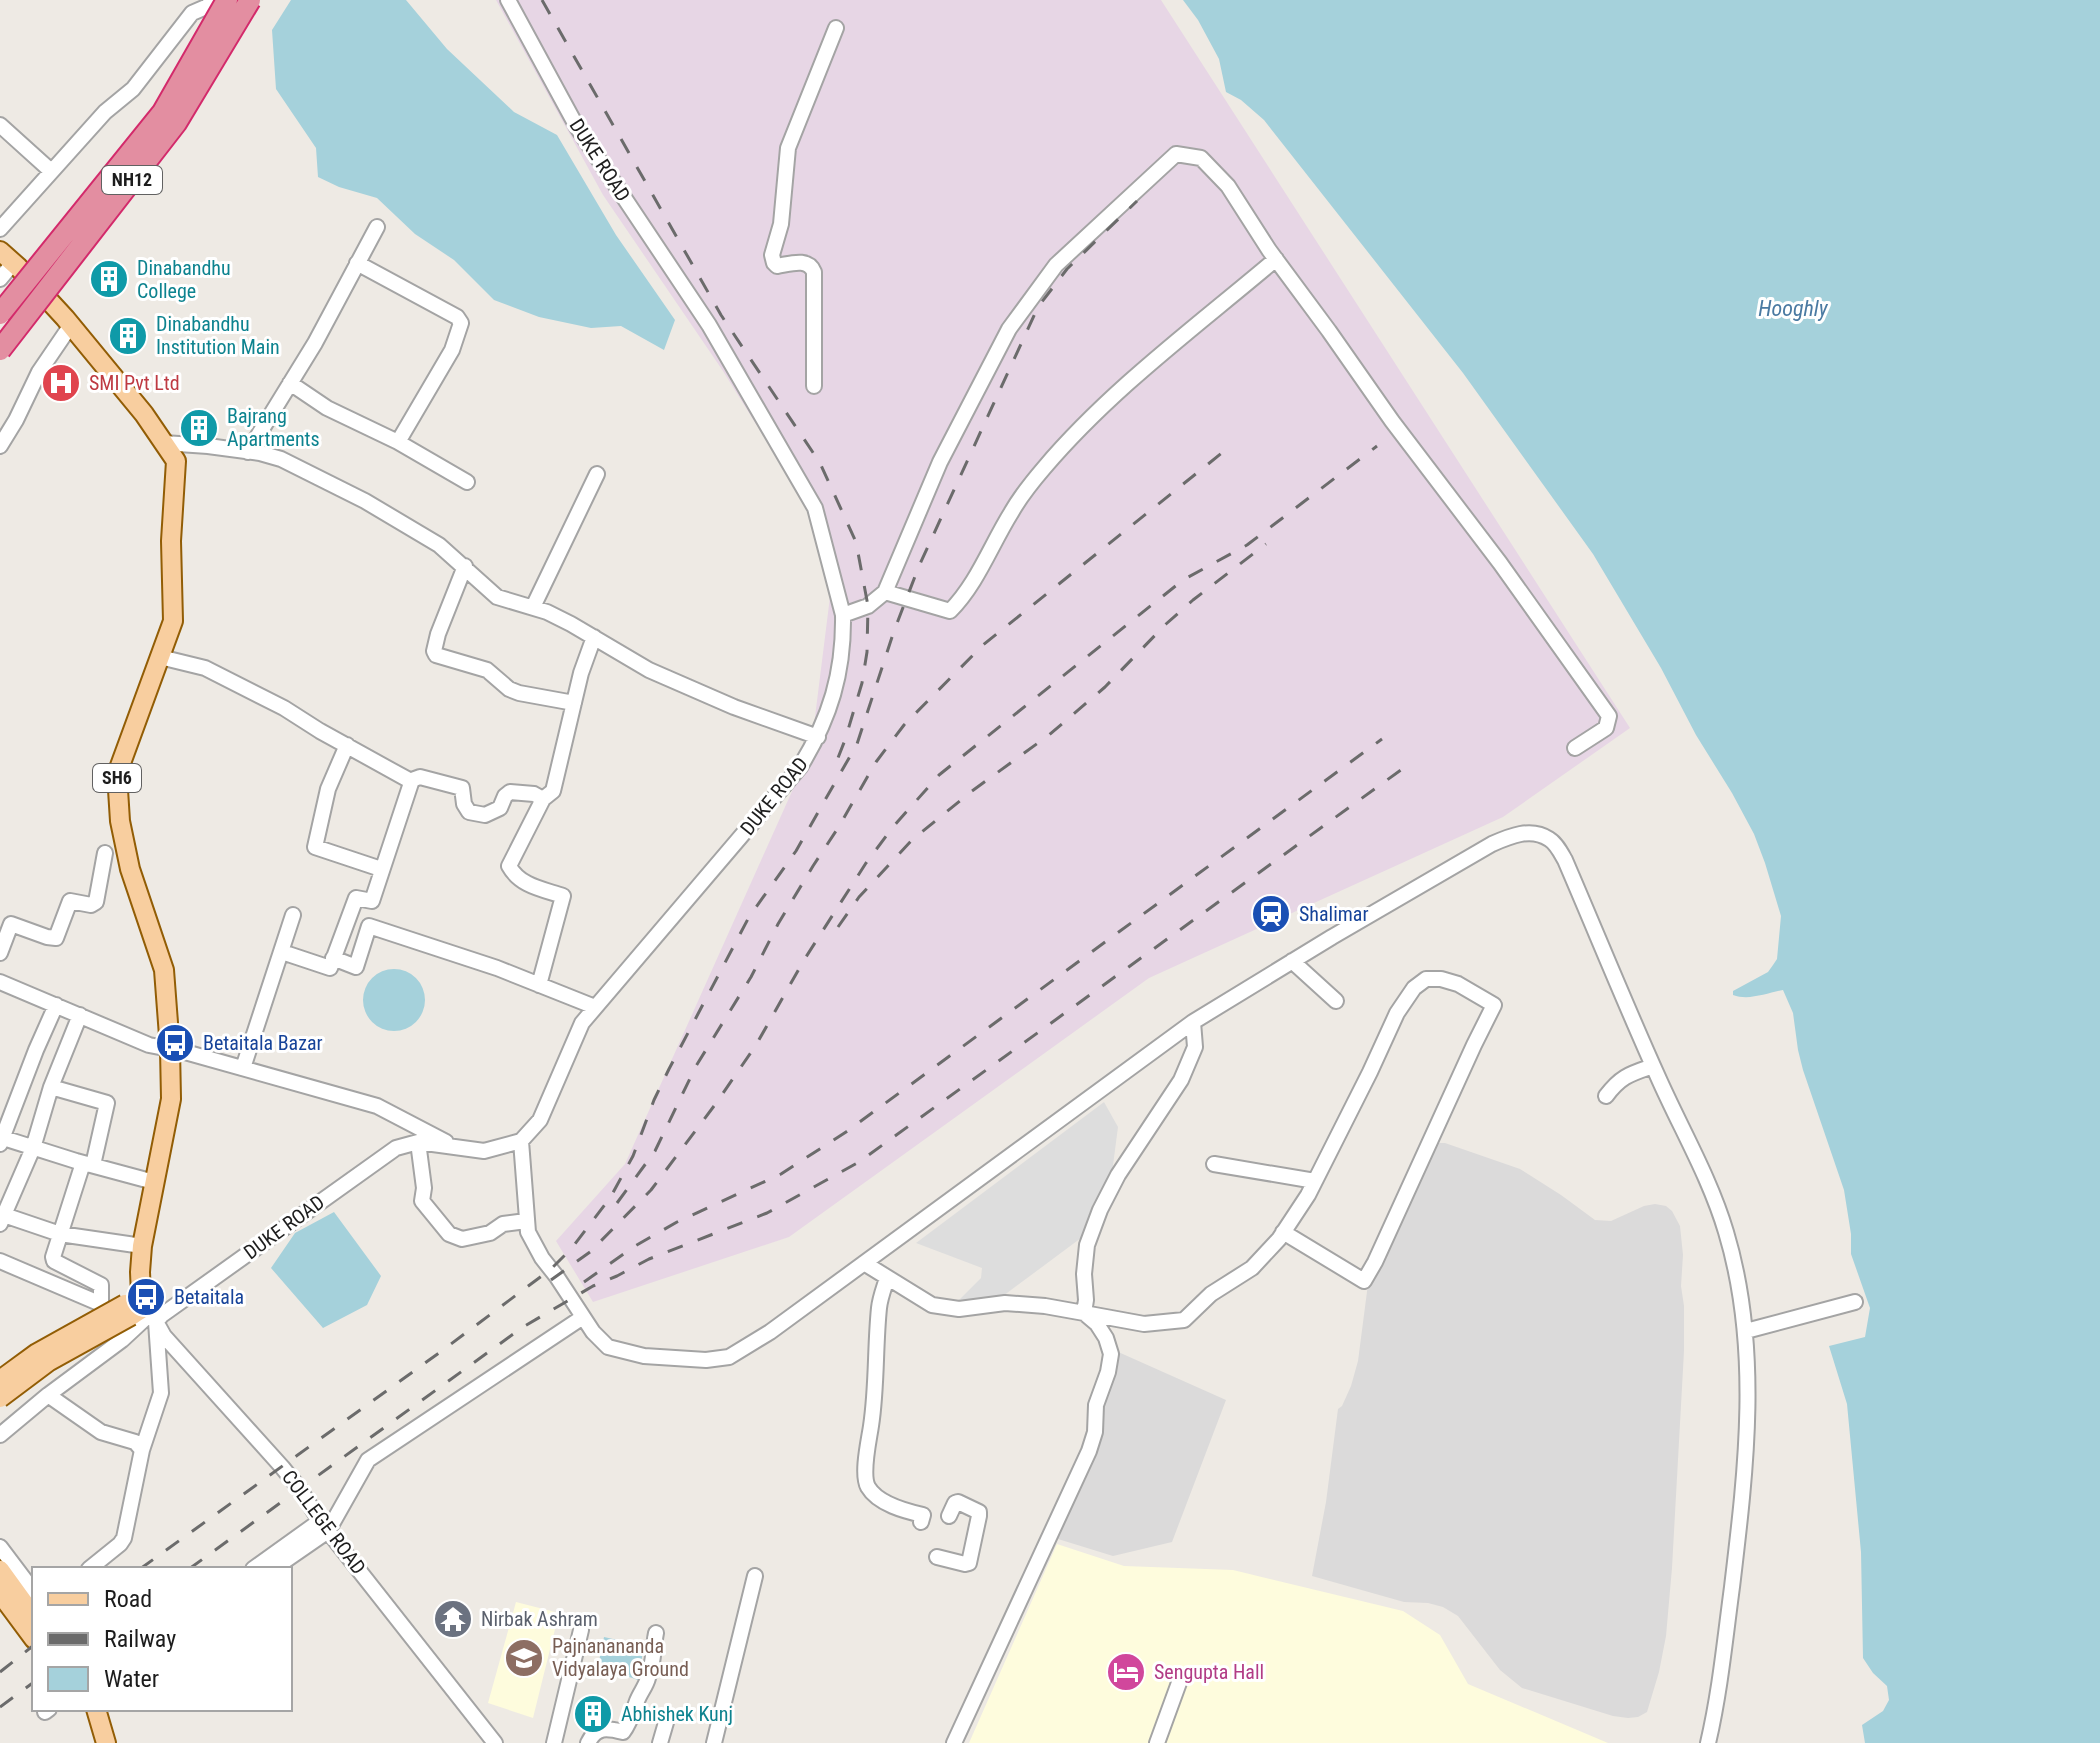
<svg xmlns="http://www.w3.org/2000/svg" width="2100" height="1743" viewBox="0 0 2100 1743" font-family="'Roboto Condensed',sans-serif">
<rect width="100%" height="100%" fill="#eeeae4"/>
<!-- residential -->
<path fill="#dbdada" d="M1431,1143h14l75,26 41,26 34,25 16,1 33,-15 11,-2 11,2 6,5 8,15 3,29 -2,31 3,20v45l-12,217 -6,68 -7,36 -12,40 -9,5 -10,1 -15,-2 -91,-28 -22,-18 -42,-54 -15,-9 -15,-4 -24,-1 -92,-26 14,-74 12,-93 4,-3 9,-20 7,-25 10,-77z
M1116,1351l110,49 -54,142 -59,14 -55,-17 30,-78z"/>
<!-- industrial -->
<path fill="#e7d6e5" d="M496,0h665l469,728 -127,89 -354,161 -360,259 -196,65 -37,-61 69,-77 186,-415 19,-152 -20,-86 -87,-140 -120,-176z"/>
<!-- education -->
<path fill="#fefcdd" d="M1057,1544l67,22 109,4 170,41 37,24 28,49 140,59h-639z
M516,1602l43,11 -26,105 -45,-15z"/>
<!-- parking -->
<path fill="#ddd" d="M1104,1102l14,25 -6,46 -20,33 -11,32 -82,61 -46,7 28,-28 1,-10 -66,-25z"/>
<!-- water -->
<path fill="#a5d1db" d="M291,0h115l41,49 67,63 43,23 59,100 59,85 -11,30 -43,-24 -30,2 -52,-11 -45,-17 -40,-40 -39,-26 -38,-36 -38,-11 -21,-10 -2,-29 -40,-59 -4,-59z
M1183,0h917v1743h-235l-3,-18 21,-14 6,-11 -2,-14 -14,-13 -10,-15 -2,-106 -14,-148 -18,-58 36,-9 5,-29 -19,-54v-20l-7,-44 -41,-120 -5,-20 -5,-37 -10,-23c-16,3 -34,11 -50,5v-4l35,-19 5,-7 4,-6 4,-43 -16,-53 -11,-29 -22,-41 -36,-58 -35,-67 -68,-114 -130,-181 -199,-253 -23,-20 -15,-8 -7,-33 -21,-39z
M363 1000a31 31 0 1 1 62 0a31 31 0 1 1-62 0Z
M334,1212l47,64 -14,29 -44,23 -52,-60 24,-35z
M604,1637l40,9 -6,34 -40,-14z"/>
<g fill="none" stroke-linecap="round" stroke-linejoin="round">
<defs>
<path id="minor" d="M0,125l51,46
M0,229l105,-117 28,-23 59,-76 16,-7 4,-6
M357,263l100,54 4,6 -9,27 -54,92
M0,279l14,-17
M290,383l37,25 71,34 69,40
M814,386v-114c-6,-15 -24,-8 -37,-6l-3,-3 -2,-8 9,-31 7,-76 48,-120
M164,443l44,3 52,7 21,6 84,42 74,44 58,52 50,15 24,12 78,46 85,37 84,30
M0,446l16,-26 23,-48 32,-47
M248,452l67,-109 62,-116
M465,566l-27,68 -4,17 2,4 51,15 22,19 10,4 55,10
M885,592l65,19c27,-27 41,-66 61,-98 9,-16 21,-31 33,-45 67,-79 153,-142 232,-209
M533,607l64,-133
M843,615l25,-9 17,-14 55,-130 69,-133 47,-64 120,-111 25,4 27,28 41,64 60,81 63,90 108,142 109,153 -3,12 -31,20
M160,657l45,11 79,40 36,23 87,48 4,4 -39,118 -16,-3 -26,70 -48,-16
M347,745l-19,44 -13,58 66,22
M409,781l11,-4 42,11 2,16 5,8 16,3 15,-7 5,-12 5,-4 24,2 9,5
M0,953l11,-29 36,13 9,1 14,-37 21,4 5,-3 9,-49
M333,958l23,9 13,-41 128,42 98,39
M1292,961l44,40
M0,982l149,63 36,7 192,54 69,36
M539,985l24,-89c-21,-7 -43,-10 -54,-30l34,-67 10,-8 28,-118 13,-36
M1193,1022l2,25 -14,33 -63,95 -18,35 -13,35 -3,29 2,26 -2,13 60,11 40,-4 27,-26 41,-26 27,-29 29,-44 62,-123 27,-59 17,-25 12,-9h15l17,5 36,21 -20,40 -99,217 -11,19 -81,-49
M243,1068l50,-153
M51,1087l56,16 -14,62
M1606,1096c15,-20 24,-22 47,-30
M0,1137l76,24 78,21
M521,1141l7,91 14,26 15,19 36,55 15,15 36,9 62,4 23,-3 41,-25 423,-310 139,-85 160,-93c18,-8 39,-17 57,-5 7,4 12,14 16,21 31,72 61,146 93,217 23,52 52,101 68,155 35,116 20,238 6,355 -7,52 -12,105 -24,156
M418,1142l6,46 -2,13 27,33 13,5 28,-6 13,-9 23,-3
M0,1144l36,-94 20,-45
M83,1163l-30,94 1,4 47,24v19
M1214,1164l101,17
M4,1215l56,19 82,12
M0,1224l33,-76 18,-61 29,-72
M0,1261l101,43 3,5
M864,1263l68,42 27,4 46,-6 40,3 39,7 13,11 9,14 5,16 -3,18 -12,33 -1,27 -6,19 -135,292
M887,1278c-3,10 -7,20 -8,30 -4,39 -2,79 -8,118 -2,14 -10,48 -3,61 10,17 37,24 55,28l-2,7
M159,1327l5,9 118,131 17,21 21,33 175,222
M1746,1331l109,-29
M48,1395l53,37 34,10 7,8 -18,88 -4,6 -31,25
M0,1435l48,-40 74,-55 28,-26
M142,1450l19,-57 -5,-71 6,-7 234,-167 22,-6 66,9 37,-10 19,-21 42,-97 218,-256c30,-49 44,-94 43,-152l-28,-107 -106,-183 -132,-198 -69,-127
M0,1547l34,45
M937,1557l28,7 4,-1 10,-47v-4l-21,-10 -3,1 -6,13
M253,1569l67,-48
M273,1569l55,-38 40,-71 215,-143
M45,1712l4,-3
M554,1743l27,-113
M588,1743c8,-17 19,-15 35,-11 7,-9 10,-20 14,-31 3,-8 9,-15 11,-23 6,-15 5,-30 8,-45
M660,1743l7,-24
M714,1743l41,-167
M1157,1743l23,-63"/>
<path id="major" d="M0,251l18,16 47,51 79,96 32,47 -5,80 2,80 -56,153 3,47 10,48 34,101 6,79 1,50 -29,147 -2,26 1,23 4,12 -14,9
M0,1570l34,47
M0,1593l34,46
M96,1709l10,34"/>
</defs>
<!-- minor casing -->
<use href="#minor" stroke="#a4a4a4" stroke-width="18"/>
<!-- major casing -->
<use href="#major" stroke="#925d05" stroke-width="22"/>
<!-- minor -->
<use href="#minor" stroke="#fff" stroke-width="14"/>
<!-- major -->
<use href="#major" stroke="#f8ce9f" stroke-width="18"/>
<!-- rail -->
<path stroke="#6b6b6b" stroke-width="3" stroke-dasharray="16 16" stroke-linecap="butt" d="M542,0l179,315 99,148 36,79 12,64 -1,46 -5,31 -17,57 -9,23
M838,927l21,-30 53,-57 60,-49 77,-56 56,-48 61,-63 27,-24 73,-56
M617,1203l38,-52 41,-85 55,-89 27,-53 35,-58 25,-38 38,-66 28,-37 79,-80 250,-201
M551,1280l39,-28 61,-62 66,-88 39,-57 48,-85 62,-97 27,-36 46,-52 244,-195 64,-35 130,-99
M584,1282l51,-36 42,-24 104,-48 65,-42 536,-393
M140,1569l303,-219 108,-81 20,-20 39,-51 23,-42 21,-56 15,-31 80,-152 47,-66 61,-107 37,-113 25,-65 119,-259 29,-38 70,-68
M189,1569l334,-242 70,-41 24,-10 32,-17 118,-46 92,-51 546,-395
M0,1672l34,-27
M0,1707l34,-25"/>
<defs>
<path id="major-bridge" d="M0,1380l37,-27 88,-49
M0,1398l48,-36 83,-46"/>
<path id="highway-bridge" d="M0,314l163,-202 64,-112
M0,350l176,-227 74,-123"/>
</defs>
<!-- major-bridge casing -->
<use href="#major-bridge" stroke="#925d05" stroke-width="22" stroke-linecap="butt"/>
<!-- highway-bridge casing -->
<use href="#highway-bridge" stroke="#d32a6b" stroke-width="24" stroke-linecap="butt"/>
<!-- major-bridge -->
<use href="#major-bridge" stroke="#f8ce9f" stroke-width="18"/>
<!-- highway-bridge -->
<use href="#highway-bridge" stroke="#e38ea1" stroke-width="20"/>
</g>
<!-- icons -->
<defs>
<symbol id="building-disc" viewBox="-11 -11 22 22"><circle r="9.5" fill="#0f9aa8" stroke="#fff"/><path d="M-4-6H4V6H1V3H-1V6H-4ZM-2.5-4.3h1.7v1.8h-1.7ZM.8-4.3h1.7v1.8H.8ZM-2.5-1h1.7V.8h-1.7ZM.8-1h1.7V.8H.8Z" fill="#fff"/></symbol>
<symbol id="hospital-disc" viewBox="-11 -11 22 22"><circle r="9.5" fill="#e0444e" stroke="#fff"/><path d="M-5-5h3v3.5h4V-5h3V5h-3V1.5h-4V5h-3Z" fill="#fff"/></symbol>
<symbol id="station-disc" viewBox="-11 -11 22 22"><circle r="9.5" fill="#1a4fb4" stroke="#fff"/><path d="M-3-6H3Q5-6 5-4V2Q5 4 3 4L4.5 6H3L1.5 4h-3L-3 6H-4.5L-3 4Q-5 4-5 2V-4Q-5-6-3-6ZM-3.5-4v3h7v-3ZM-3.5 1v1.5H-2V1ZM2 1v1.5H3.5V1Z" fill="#fff"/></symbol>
<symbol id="bus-disc" viewBox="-11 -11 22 22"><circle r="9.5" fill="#1a4fb4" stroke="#fff"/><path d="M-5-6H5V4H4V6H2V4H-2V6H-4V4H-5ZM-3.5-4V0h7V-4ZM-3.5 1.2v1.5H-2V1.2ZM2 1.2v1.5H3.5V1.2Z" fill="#fff"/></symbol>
<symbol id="temple-disc" viewBox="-11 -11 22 22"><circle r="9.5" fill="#6b7280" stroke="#fff"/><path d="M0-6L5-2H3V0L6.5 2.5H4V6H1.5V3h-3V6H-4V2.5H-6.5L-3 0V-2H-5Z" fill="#fff"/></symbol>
<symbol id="school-disc" viewBox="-11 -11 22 22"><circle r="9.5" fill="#8d6e63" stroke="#fff"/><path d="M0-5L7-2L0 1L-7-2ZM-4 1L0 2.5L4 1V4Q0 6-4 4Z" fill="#fff"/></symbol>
<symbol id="hotel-disc" viewBox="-11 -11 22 22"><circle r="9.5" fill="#d1479c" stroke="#fff"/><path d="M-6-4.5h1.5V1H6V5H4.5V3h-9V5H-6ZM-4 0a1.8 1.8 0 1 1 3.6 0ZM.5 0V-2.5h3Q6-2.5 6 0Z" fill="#fff"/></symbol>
</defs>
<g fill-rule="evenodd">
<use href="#building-disc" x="87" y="257" width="44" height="44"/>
<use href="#building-disc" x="106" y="314" width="44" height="44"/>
<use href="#hospital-disc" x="39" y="361" width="44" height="44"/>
<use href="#building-disc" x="177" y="406" width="44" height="44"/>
<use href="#station-disc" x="1249" y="892" width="44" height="44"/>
<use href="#bus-disc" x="153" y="1021" width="44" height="44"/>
<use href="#bus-disc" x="124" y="1275" width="44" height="44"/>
<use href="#temple-disc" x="431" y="1597" width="44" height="44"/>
<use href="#school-disc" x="502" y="1636" width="44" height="44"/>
<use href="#hotel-disc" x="1104" y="1650" width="44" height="44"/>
<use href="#building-disc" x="571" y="1692" width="44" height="44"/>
</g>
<g text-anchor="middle" stroke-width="6" stroke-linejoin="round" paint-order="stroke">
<!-- shield labels -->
<g fill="#fff" stroke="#616161" stroke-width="2">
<rect x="102" y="166" width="60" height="28" rx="6"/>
<rect x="93" y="764" width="48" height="28" rx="6"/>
</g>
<g font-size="18" font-weight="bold" fill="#1d1d1d">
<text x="132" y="186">NH12</text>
<text x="117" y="784">SH6</text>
</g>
<!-- street labels -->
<g font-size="20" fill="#1d1d1d" stroke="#fff">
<text transform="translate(600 160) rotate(57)" y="7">DUKE ROAD</text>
<text transform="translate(774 796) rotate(-51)" y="7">DUKE ROAD</text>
<text transform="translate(284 1227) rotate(-36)" y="7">DUKE ROAD</text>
<text transform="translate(324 1522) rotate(53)" y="7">COLLEGE ROAD</text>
</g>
<!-- culture labels -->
<g font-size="20" fill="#0d838f" stroke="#fff" text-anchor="start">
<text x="137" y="275">Dinabandhu<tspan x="137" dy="23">College</tspan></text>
<text x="156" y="331">Dinabandhu<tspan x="156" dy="23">Institution Main</tspan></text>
<text x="227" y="423">Bajrang<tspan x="227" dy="23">Apartments</tspan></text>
<text x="621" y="1721">Abhishek Kunj</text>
</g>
<!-- health labels -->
<g font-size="20" fill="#be3a42" stroke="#fff" text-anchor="start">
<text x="89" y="390">SMI Pvt Ltd</text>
</g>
<!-- transit labels -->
<g font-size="20" fill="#164399" stroke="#fff" text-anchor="start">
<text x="1299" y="921">Shalimar</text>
<text x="203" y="1050">Betaitala Bazar</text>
<text x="174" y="1304">Betaitala</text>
</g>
<!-- worship labels -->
<g font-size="20" fill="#5b616d" stroke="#fff" text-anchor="start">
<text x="481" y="1626">Nirbak Ashram</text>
</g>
<!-- education labels -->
<g font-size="20" fill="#785e54" stroke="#fff" text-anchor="start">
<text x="552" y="1653">Pajnanananda<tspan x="552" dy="23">Vidyalaya Ground</tspan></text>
</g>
<!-- hotel labels -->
<g font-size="20" fill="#b23c85" stroke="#fff" text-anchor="start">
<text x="1154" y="1679">Sengupta Hall</text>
</g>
<!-- water labels -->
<g font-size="22" font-style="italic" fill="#4a7aa2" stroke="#fff">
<text x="1793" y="316">Hooghly</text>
</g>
</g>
<!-- legend -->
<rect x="32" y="1567" width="260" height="144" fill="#ffffff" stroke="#a5a5a5" stroke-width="2"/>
<rect x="48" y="1593" width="40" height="12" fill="#f8ce9f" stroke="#a5a5a5" stroke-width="2"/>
<text x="104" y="1607" font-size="24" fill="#1d1d1d">Road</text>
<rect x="48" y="1633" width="40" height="12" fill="#6b6b6b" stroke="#a5a5a5" stroke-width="2"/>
<text x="104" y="1647" font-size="24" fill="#1d1d1d">Railway</text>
<rect x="48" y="1667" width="40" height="24" fill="#a5d1db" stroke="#a5a5a5" stroke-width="2"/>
<text x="104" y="1687" font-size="24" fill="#1d1d1d">Water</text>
</svg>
